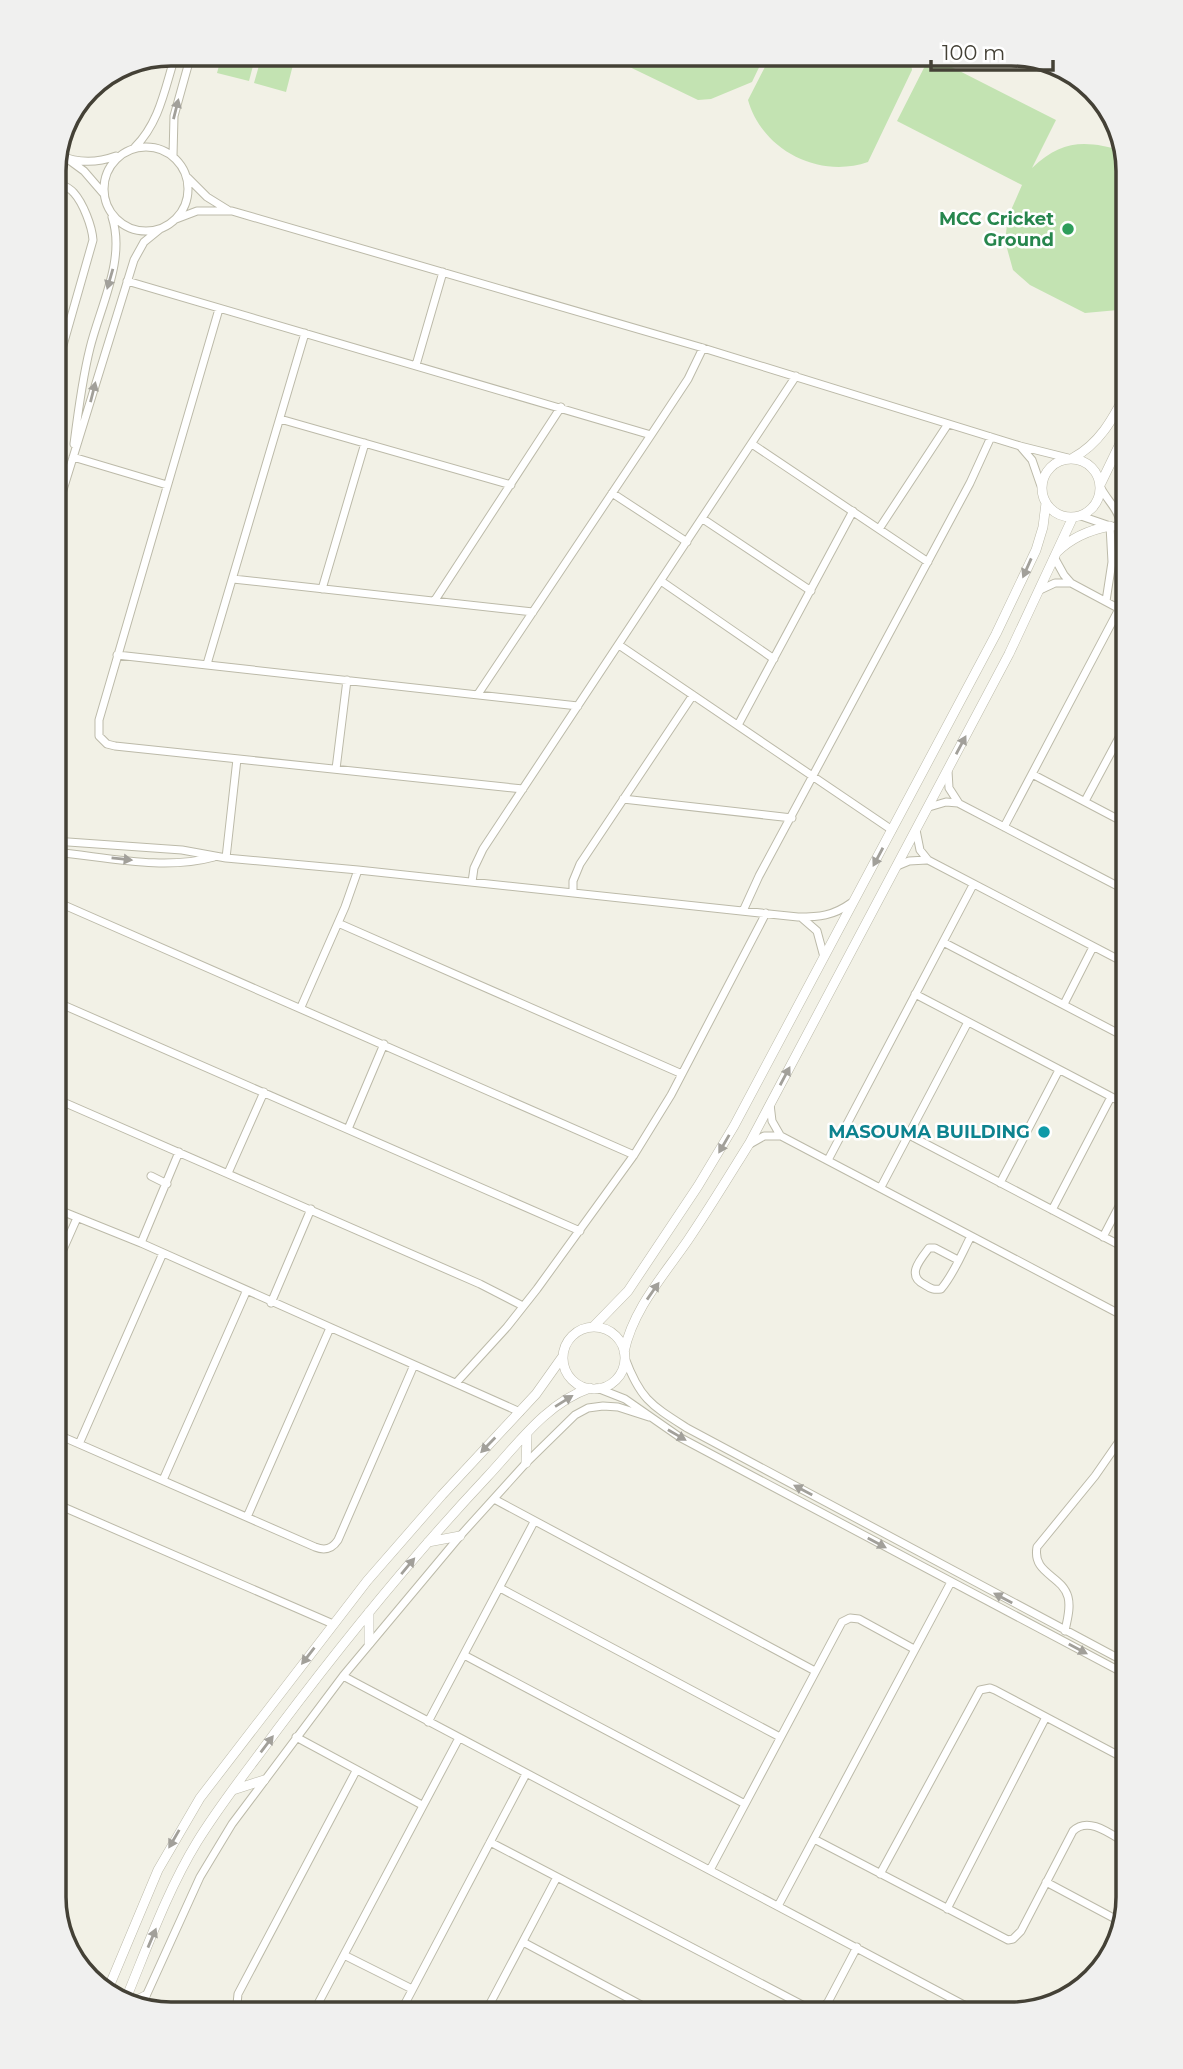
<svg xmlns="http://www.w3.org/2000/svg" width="1183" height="2069" viewBox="0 0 1183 2069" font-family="Montserrat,sans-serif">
<rect width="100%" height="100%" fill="#f2f1e6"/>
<!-- pitch -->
<path fill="#c3e3b2" d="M910,56l2,14 -44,92c-49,17 -106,-12 -120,-62l22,-43z
M930,56l126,64 -24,48c30,-29 54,-28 92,-17l5,21v132l-11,6 -33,3 -55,-28 -17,-15 -8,-29 3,-24 14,-32 -125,-64z
M764,57l-12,25 -41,17 -13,1 -87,-42z
M294,61l-8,31 -32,-9 6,-21z
M220,62h34l-5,19 -32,-8z"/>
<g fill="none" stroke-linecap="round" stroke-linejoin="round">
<defs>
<path id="minor" d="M104 189a42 42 0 1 1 84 0a42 42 0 1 1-84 0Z
M135,147c23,-23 29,-54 38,-84
M59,155c18,8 38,8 57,1
M173,156l1,-40 15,-54
M69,160l15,11 19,22
M188,178l19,19 21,13
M176,219l21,-8h35l471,137 317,98 48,12
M127,281l524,154
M219,309l-120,411v16l8,8 8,2 408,43
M416,365l27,-93
M54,377l39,-137c-1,-14 -10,-37 -19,-47 -5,-6 -13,-9 -20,-12
M280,419l231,66
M74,444c4,-32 8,-64 16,-96 10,-41 36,-89 22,-131
M752,444l176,118
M1020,446l12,14 9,26
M73,457l94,28
M612,493l75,49
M1081,516l32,11 7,-3c1,-12 -14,-25 -19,-36
M54,519l80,-259 10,-18 16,-13
M703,519l108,72
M879,529l69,-105
M1054,557l10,18 7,8 58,31
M233,579l300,33
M661,581l113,78
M322,589l43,-146
M1040,590l15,-7h16
M435,600l126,-193
M1106,601l6,-39 -2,-36
M619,645l273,185
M117,655l461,51
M207,664l98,-331
M478,694l173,-259 37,-56 15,-31
M738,725l115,-214
M336,769l11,-89
M948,771l1,17 9,14
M1032,774l97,51
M623,799l169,19
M1085,801l44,-82
M929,807l17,-5 12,1 171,89
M1004,827l115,-218
M916,830l4,20 8,10 201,105
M54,841l128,9 44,8 132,12 440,47c21,0 35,-1 53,-14
M54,852c53,5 109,19 160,5
M226,858l11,-99
M897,866l12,-5 18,-1
M472,882l2,-14 9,-19 313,-473
M573,893v-12l7,-17 113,-169
M54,904l10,1 570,250
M743,911l16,-35 211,-393 21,-46
M802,918l15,13 7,26
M338,923l344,151
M943,942l186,97
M915,994l214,112
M54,1001l526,230
M1064,1004l29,-57
M301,1007l44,-100 13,-37
M54,1098l426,186 43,22
M770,1104l2,17 8,14
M348,1129l36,-85
M909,1135l220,115
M750,1144l14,-8h17l348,183
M828,1160l145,-275
M228,1173l36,-81
M151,1176l16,8
M1000,1183l59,-113
M881,1187l87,-165
M54,1208l87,35 379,169
M1052,1210l59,-113
M1103,1237l26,-50
M141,1243l38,-91
M958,1260l-23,-12h-6c-10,13 -23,28 -4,37 6,4 9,5 16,4 13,-15 21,-36 30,-53
M54,1270l23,-52
M271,1303l40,-94
M625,1358c15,41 26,47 62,70l442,236
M456,1383l51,-56 30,-38 97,-134 37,-60 95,-182
M597,1388l28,11 56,39 448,238
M54,1433l261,114c10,4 17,2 23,-7l76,-175
M79,1444l84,-191
M163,1480l83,-188
M494,1499l321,172
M54,1503l279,121
M247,1517l83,-189
M500,1588l280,149
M1065,1631c2,-11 6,-23 3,-34 -6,-22 -36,-23 -31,-50l58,-71 34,-49
M464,1655l281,149
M343,1676l640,339
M428,1722l106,-200
M296,1737l126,68
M814,1839l194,101 5,-1 8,-8 52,-100c16,-16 40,5 56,14
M490,1842l322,168 9,-1 7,-7 29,-55
M710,1870l132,-248 8,-4 9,1 55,30
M880,1874l100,-184 10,-2 5,2 134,71
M1046,1882l75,40
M778,1906l173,-324
M947,1909l99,-192
M523,1942l137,73
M344,1955l68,34
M141,2007l59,-130 32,-53 111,-148 117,-140 66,-73 49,-48 13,-7 15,-2 15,1 31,10
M487,2008l12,7
M1023,2012l56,-23
M243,2015l-6,-11 1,-10 118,-223
M312,2015l147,-277
M399,2015l127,-241
M484,2015l73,-138"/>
<path id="tertiary" d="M1073,458c29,-16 41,-42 56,-70
M1042 488a29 29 0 1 1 58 0a29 29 0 1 1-58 0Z
M1101,483l28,-58
M1057,552c15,-15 32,-22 53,-26
M593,1327l35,-36 70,-105 36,-60 262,-492 40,-84 7,-23 3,-24
M563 1358a31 31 0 1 1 62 0a31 31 0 1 1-62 0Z
M624,1352c9,-43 40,-77 64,-112 21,-31 41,-64 61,-96l260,-490 64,-137
M526,1463l1,-28
M428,1542l32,-6
M369,1643v-31
M233,1790l31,-10
M106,1994l52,-124 42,-72 167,-217 75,-86 94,-101 27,-38
M125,2001c22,-53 42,-110 72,-159 24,-39 53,-75 80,-112 66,-88 135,-173 210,-253 30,-32 59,-74 103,-89
M131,2003l14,-7"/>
</defs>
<!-- minor casing -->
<use href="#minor" stroke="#bcbaa9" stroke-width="9"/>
<!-- tertiary casing -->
<use href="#tertiary" stroke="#bcbaa9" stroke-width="10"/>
<!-- minor -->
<use href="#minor" stroke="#fff" stroke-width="7"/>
<!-- tertiary -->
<use href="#tertiary" stroke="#fff" stroke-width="9"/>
</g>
<!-- one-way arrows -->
<defs><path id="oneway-solid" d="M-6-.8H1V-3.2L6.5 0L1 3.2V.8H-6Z" transform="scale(1.75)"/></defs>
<g fill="#a2a09a">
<use href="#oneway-solid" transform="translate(176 109) rotate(-76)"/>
<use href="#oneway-solid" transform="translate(110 279) rotate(106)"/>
<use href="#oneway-solid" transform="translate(93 392) rotate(-76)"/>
<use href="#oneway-solid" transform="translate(1027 568) rotate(114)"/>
<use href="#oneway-solid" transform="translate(961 745) rotate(-62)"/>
<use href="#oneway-solid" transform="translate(878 857) rotate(118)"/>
<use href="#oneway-solid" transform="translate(122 859) rotate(6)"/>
<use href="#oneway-solid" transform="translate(785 1076) rotate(-62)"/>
<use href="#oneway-solid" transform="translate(724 1144) rotate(120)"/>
<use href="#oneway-solid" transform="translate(653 1291) rotate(-55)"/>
<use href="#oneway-solid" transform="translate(564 1401) rotate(-32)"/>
<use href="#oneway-solid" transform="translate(677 1435) rotate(30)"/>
<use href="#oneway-solid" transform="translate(488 1445) rotate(134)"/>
<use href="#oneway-solid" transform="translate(803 1490) rotate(-152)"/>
<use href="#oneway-solid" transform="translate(877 1543) rotate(28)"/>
<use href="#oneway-solid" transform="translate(408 1566) rotate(-50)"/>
<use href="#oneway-solid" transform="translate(1003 1598) rotate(-152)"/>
<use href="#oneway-solid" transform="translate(1078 1649) rotate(28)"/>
<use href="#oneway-solid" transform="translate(308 1656) rotate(128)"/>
<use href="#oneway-solid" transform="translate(267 1744) rotate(-53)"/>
<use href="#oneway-solid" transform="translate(174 1839) rotate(120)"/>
<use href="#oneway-solid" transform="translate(152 1938) rotate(-67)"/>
</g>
<!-- markers -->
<circle fill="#2e9e5b" stroke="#fff" stroke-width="2.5" cx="1068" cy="229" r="7"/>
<circle fill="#0f9aa8" stroke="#fff" stroke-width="2.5" cx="1044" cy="1132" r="7"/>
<g text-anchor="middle" stroke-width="5" stroke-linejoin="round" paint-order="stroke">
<!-- leisure labels -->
<g font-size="18" font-weight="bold" fill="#27864d" stroke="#fff" text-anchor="end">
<text x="1054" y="225">MCC Cricket<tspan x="1054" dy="21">Ground</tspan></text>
</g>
<!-- culture labels -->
<g font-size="18" font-weight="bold" fill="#0d838f" stroke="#fff" text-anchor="end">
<text x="1030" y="1138">MASOUMA BUILDING</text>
</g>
</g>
<!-- crop -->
<path d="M0 0H1183V2069H0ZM171 66H1011A105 105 0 0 1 1116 171V1897A105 105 0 0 1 1011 2002H171A105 105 0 0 1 66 1897V171A105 105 0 0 1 171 66Z" fill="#f0f0ef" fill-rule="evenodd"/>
<path fill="none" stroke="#444136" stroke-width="3.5" d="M171 66H1011A105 105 0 0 1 1116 171V1897A105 105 0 0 1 1011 2002H171A105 105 0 0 1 66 1897V171A105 105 0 0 1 171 66Z"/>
<!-- scale -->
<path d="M931 60v10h122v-10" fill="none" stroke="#444136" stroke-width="3.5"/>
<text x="942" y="60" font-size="21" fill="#444136" stroke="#ffffff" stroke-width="5" paint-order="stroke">100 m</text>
</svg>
